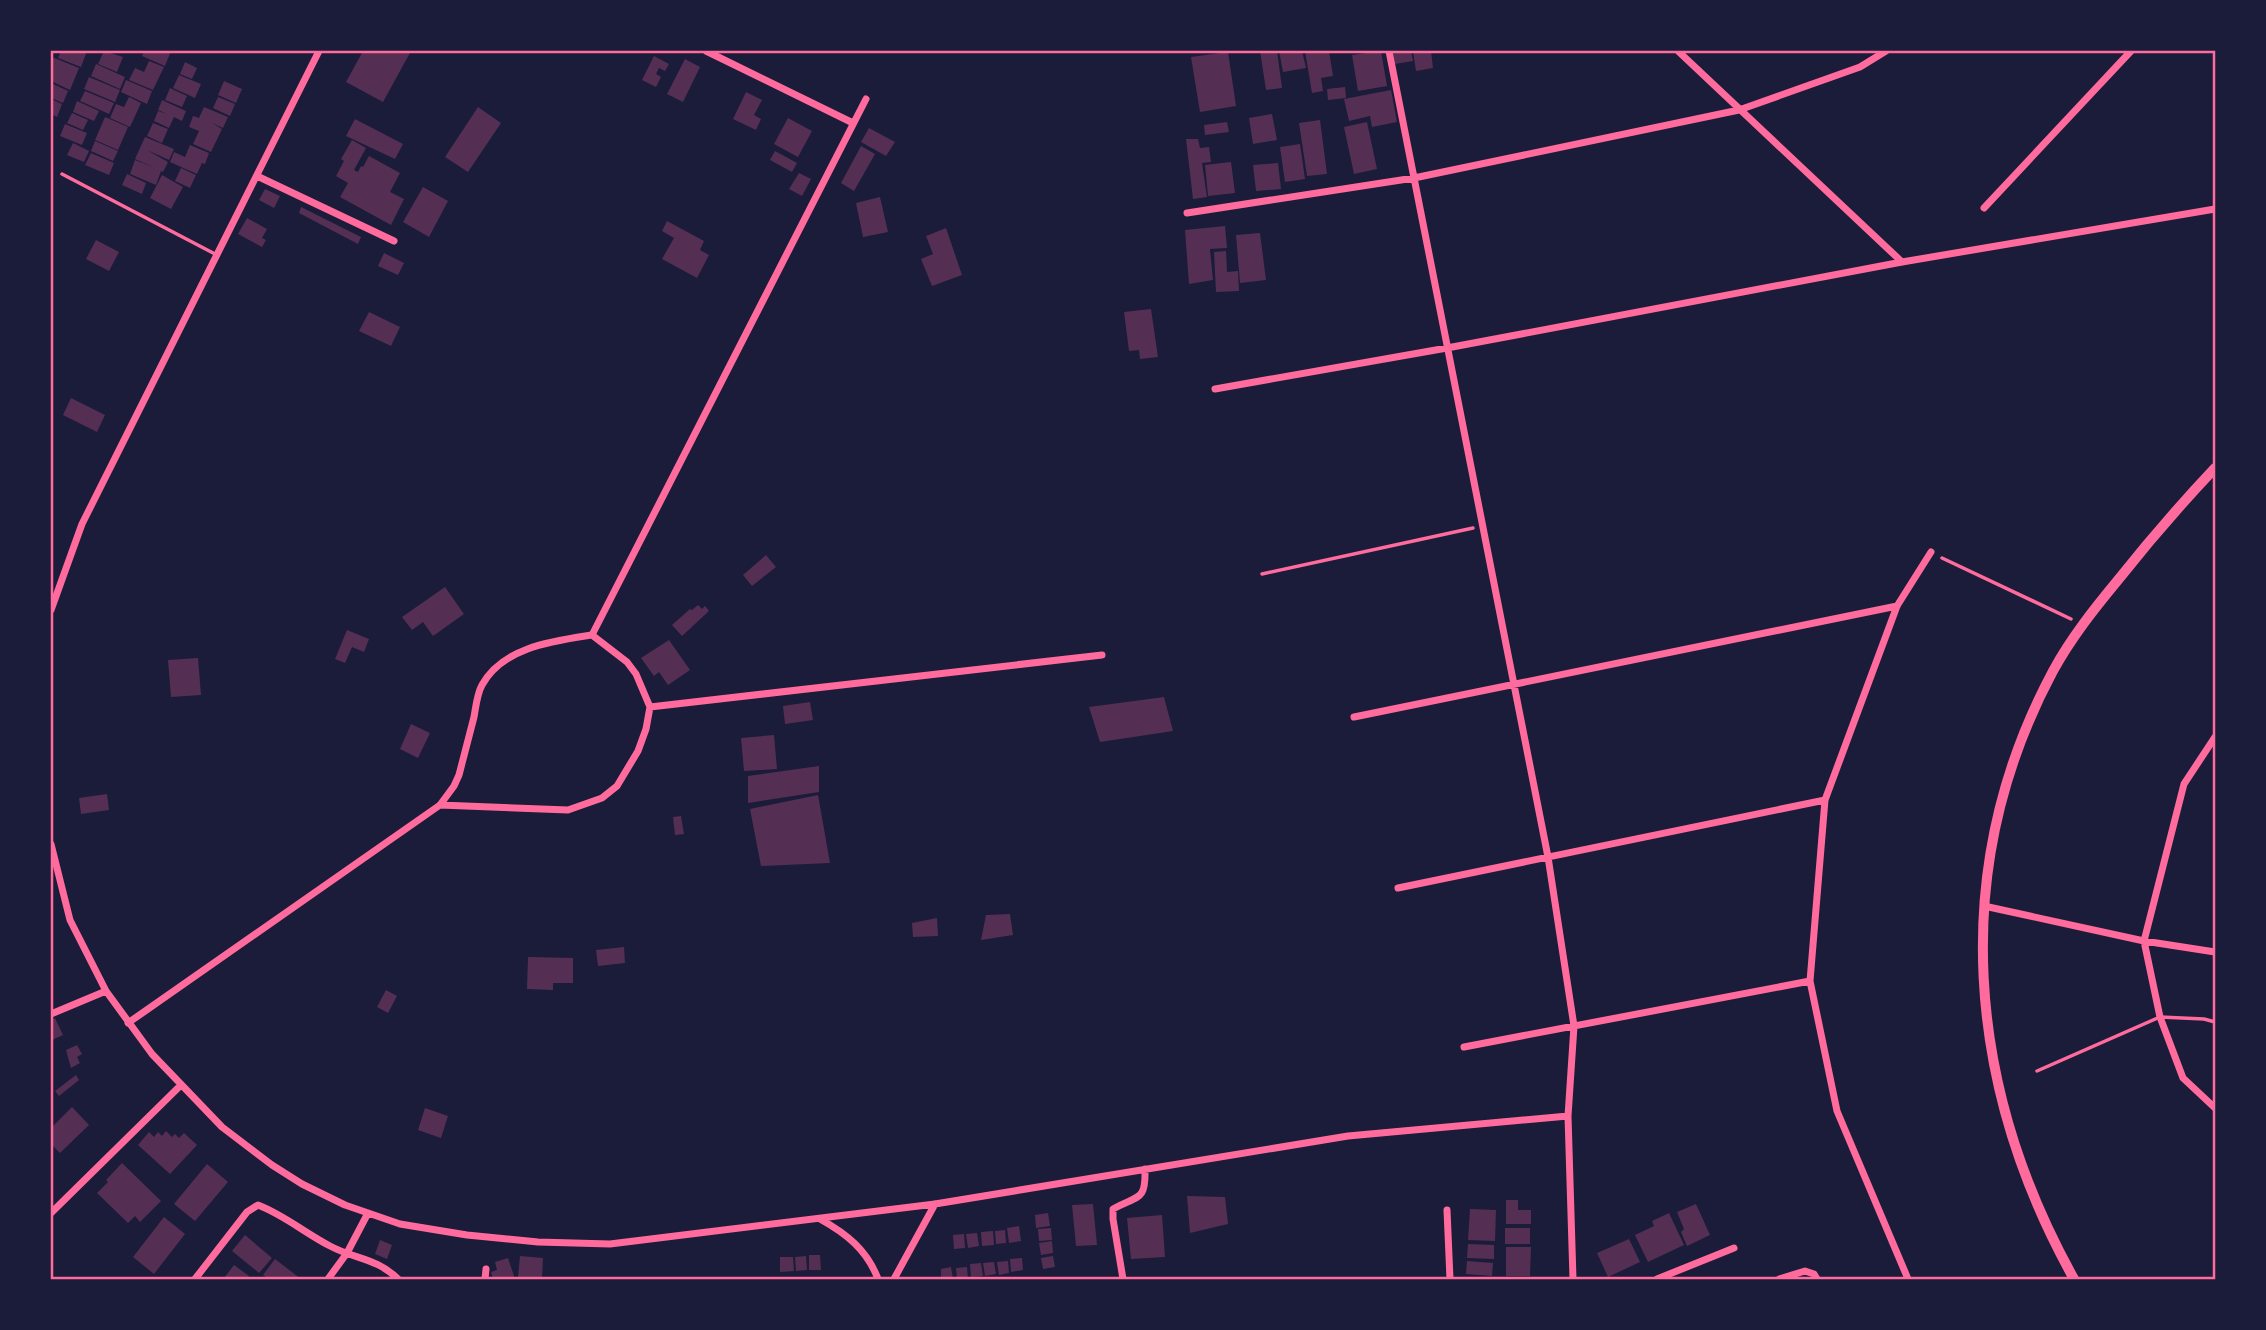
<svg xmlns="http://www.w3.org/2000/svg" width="2266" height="1330" viewBox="0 0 2266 1330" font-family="Ubuntu,sans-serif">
<rect width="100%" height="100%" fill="#1b1b3a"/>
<!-- building -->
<path fill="#542f53" d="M61,51h26l-6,16 -23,-9z
M104,51l19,6 -6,15 -19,-8z
M144,51h27l-6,15 -23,-10z
M363,51h48l-28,51 -37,-20z
M1260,51h17l5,37 -16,2z
M1279,51h23l4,17 -23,4z
M1305,51h24l4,25 -12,2 2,13 -11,2z
M1381,51l6,35 -29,5 -6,-36z
M1393,51h18l2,10 -18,3z
M1413,51h18l2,17 -17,3z
M1228,52l8,54 -36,6 -9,-55z
M654,56l15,8 -4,7 -6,-3 -3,6 5,3 -5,10 -14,-7z
M52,57l27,11 -9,22 -19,-9z
M685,59l15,8 -17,35 -16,-8z
M149,61l15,6 -11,23 -24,-10 6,-12 9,4z
M185,62l12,6 -5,11 -12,-5z
M96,64l29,13 -5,12 -29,-13z
M179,75l22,9 -6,14 -22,-10z
M89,77l31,13 -5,12 -31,-13z
M126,80l26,11 -5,13 -26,-12z
M224,81l18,8 -6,14 -18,-8z
M51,83l17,8 -5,12 -12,-5z
M1345,87l1,11 -18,2 -1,-11z
M170,88l17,8 -5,11 -17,-7z
M1391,90l6,32 -25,5 -2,-11 -21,5 -5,-22z
M85,91l29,12 -5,11 -29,-13z
M746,92l16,8 -8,15 7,4 -5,11 -23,-11z
M129,97l12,6 -11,24 -20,-9 6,-14 8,3z
M218,97l17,7 -5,12 -17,-8z
M51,99l11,5 -5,13 -6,-3z
M162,100l24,11 -4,10 -8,-4 -5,11 -15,-7 4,-10 9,3 -9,-4z
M77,101l22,10 -5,10 -21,-9z
M204,107l24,10 -5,11 -11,-5 10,6 -11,23 -18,-8 6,-13 -10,-4 4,-11 6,2z
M478,107l23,16 -33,49 -23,-15z
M72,113l16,7 -5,10 -16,-7z
M1272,114l5,26 -24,4 -4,-26z
M105,117l23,10 -10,23 -23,-10z
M788,118l24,13 -14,26 -24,-13z
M355,119l48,25 -8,15 -49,-23z
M1320,120l7,54 -20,2 -8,-53z
M1227,122l2,10 -24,3 -1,-10z
M1367,122l10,47 -23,5 -10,-47z
M153,123l15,6 -6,14 -15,-7z
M65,124l22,9 -5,12 -22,-9z
M869,128l26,14 -9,14 -25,-14z
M145,137l29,12 -5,11 -22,-10 21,12 -5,10 -2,-1 -5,14 -26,-11 5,-14 18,7 -18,-8z
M1186,139h12l2,9 9,-1 2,15 -9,1 5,34 -14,2z
M352,140l14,8 -12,22 4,2 3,-6 2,1 6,-11 31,17 -10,19 14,7 -13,26 -51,-28 8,-14 -12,-7 8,-15 -3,-2z
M95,141l23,10 -5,10 -22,-10z
M73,143l16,8 -5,11 -17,-7z
M1300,144l5,35 -20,3 -5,-35z
M190,145l19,8 -4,11 -3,-1 -5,11 -27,-12 4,-10 11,5z
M861,146l14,8 -21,37 -13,-8z
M775,151l22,12 -5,9 -22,-12z
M91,153l23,10 -5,12 -24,-10z
M1231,162l4,31 -27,3 -3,-31z
M1278,163l3,26 -25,2 -3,-26z
M181,168l15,7 -6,13 -15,-7z
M799,173l12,6 -9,17 -13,-7z
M127,174l19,9 -4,11 -20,-9z
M162,175l21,12 -12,22 -21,-11z
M423,187l25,14 -19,36 -26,-15z
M265,189l15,7 -6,12 -15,-8z
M880,197l8,35 -25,5 -7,-34z
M301,207l60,30 -3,7 -59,-31z
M247,218l20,11 -5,9 4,2 -4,7 -24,-13z
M667,221l37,20 -4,9 9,5 -12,23 -35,-19 12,-21 -12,-7z
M1225,226l2,22 -17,1 3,31 -24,4 -4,-54z
M946,228l16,47 -30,11 -11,-27 12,-5 -7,-18z
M1260,233l6,47 -26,3 -4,-48z
M96,240l23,12 -10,19 -23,-12z
M1226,251l1,21 11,-1 1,20 -23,1 -2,-40z
M384,253l20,10 -6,12 -20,-9z
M1151,309l7,48 -18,2 -1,-9 -10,1 -5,-39z
M369,312l31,15 -9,19 -32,-15z
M71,398l34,17 -8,17 -34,-17z
M766,555l10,12 -24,19 -9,-11z
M445,587l19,27 -31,22 -10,-14 -11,8 -10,-13z
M698,605l4,4 3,-3 4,5 -27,25 -10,-11 18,-16 2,1z
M347,630l22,9 -5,13 -12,-5 -7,16 -10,-4z
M669,640l21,30 -22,15 -9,-13 -5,4 -13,-18z
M198,658l3,37 -30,2 -3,-37z
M1164,697l9,34 -73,11 -11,-35z
M810,702l3,18 -28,4 -2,-18z
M411,724l19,9 -12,25 -18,-9z
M774,735l3,34 -33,2 -3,-33z
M819,766v26l-71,11v-27z
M107,794l2,16 -28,4 -2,-16z
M818,795l12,68 -69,3 -11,-57z
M681,816l3,18 -9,1 -2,-18z
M1010,914l3,21 -32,5 5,-25z
M937,918l1,18 -25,1 -1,-14z
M624,947l1,16 -27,3 -2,-16z
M528,957l45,1v25h-20v7l-26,-1z
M386,990l11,6 -9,17 -11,-6z
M55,1018l8,17 -11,5 -1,-20z
M77,1045l5,9 -5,3 3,6 -9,5 -5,-18z
M76,1075l3,5 -20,16 -4,-5z
M72,1107l17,18 -29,28 -9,-9v-16z
M425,1108l23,8 -7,22 -23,-8z
M166,1131l6,6 3,-3 4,4 5,-5 13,12 -27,29 -32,-29 11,-13 5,5 4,-5 4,4z
M122,1163l39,38 -21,21 -5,-6 -7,7 -31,-30 11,-11 -2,-2z
M207,1164l21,18 -33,39 -21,-17z
M1187,1196l38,1 3,27 -38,9z
M1506,1200h12v10h13v14h-25z
M1093,1204l4,41 -21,1 -4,-41z
M1696,1204l14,31 -23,11 -6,-14 3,-3 -7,-17z
M1470,1209l26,1 -1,31 -27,-1z
M1048,1213l2,13 -14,2 -1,-13z
M1669,1213l15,32 -36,17 -13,-27 19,-9 -2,-5z
M1162,1215l3,42 -34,2 -4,-41z
M164,1217l21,17 -31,40 -21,-17z
M1019,1226l2,15 -12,2 -2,-15z
M1051,1228l1,12 -13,1 -1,-12z
M1505,1228h25v16h-25z
M1005,1230l1,13 -10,1 -1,-13z
M993,1231l1,14 -12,1 -1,-14z
M977,1233l2,13 -11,2 -2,-14z
M964,1234l1,14 -11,1 -1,-14z
M245,1235l27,23 -13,15 -27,-22z
M1629,1239l11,23 -32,15 -11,-24z
M380,1240l12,5 -5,14 -12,-5z
M1052,1241l1,12 -12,2 -2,-12z
M1468,1244l26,1v14l-27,-1z
M1506,1247h25l-1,29h-24z
M809,1255h11l1,15h-12z
M520,1256l23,2 -1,21 -24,-2z
M806,1256l1,14 -11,1 -1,-14z
M1053,1256l2,11 -12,2 -2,-11z
M780,1257h13l1,14 -14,1z
M508,1258l7,21h-22l-2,-7 6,-2 -2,-8z
M1022,1258l1,12 -12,2 -1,-13z
M275,1259l26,20h-32l-6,-4z
M1008,1261l1,12 -10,2 -2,-13z
M1467,1261l26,2 -1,13 -26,-2z
M994,1262l2,12 -11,2 -2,-13z
M981,1263l2,13 -12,1 -1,-13z
M234,1265l15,11 -2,3 -23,-1z
M951,1267l2,12h-12v-10z
M967,1267l1,12h-11l-1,-11z"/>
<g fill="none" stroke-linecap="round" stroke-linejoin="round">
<!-- path -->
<path stroke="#ff6b9d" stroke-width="3.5" d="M1942,558l129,61
M1262,574l211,-46"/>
<!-- service -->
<path stroke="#ff6b9d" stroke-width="3.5" d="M62,174l153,80
M2037,1071l123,-54 44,2 11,3"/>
<!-- minor -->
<path stroke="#ff6b9d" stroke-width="7" d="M706,51l147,72
M1389,51l159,806 26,169 -6,90 5,163
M1678,51l224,211
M257,176l137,65
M1984,208l147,-157
M1187,213l227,-35 325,-68 121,-43 26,-16
M1215,389l232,-41 455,-86 313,-53
M51,610l31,-86 237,-473
M592,635l274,-536
M650,707l452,-52
M1354,717l543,-111
M2215,737l-31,47 -40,157 16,76 23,61 32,30
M51,844l19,76 36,71 46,63 70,73 50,38 30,19 43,21 55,19 67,11 71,7 72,2 325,-40 413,-68 220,-20
M1398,888l427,-88
M1984,906l160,35 71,11
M51,1014l55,-23
M128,1023l312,-218 14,-19 5,-11c5,-20 10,-39 15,-58 2,-11 3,-23 8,-32 21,-38 71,-44 110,-50l35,27 9,12 14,33 -4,22 -8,22 -21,35 -15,12 -34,12 -128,-5
M1464,1047l346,-66
M1447,1210l3,69
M51,1213l130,-128
M820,1219c27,15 47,31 58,60
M195,1279l52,-67 11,-7c26,10 47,28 72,41 24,13 47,12 68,33
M328,1279l19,-26 21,-40
M485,1279l1,-10
M894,1279l41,-75
M1123,1279l-10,-60v-10c25,-14 33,-7 32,-40
M1657,1279l77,-31
M1779,1279l26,-8 9,3 3,5
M1908,1279l-71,-168 -27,-130 15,-181 72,-194 34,-54"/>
<!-- secondary -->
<path stroke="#ff6b9d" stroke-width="10" d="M2074,1279c-107,-192 -127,-410 -21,-608 18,-33 41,-62 65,-91 31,-39 63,-76 97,-112"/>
</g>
<!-- border -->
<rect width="2266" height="1330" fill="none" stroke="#1b1b3a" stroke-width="105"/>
<rect x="52" y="52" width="2162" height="1226" fill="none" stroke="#ff6b9d" stroke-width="2.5"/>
</svg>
